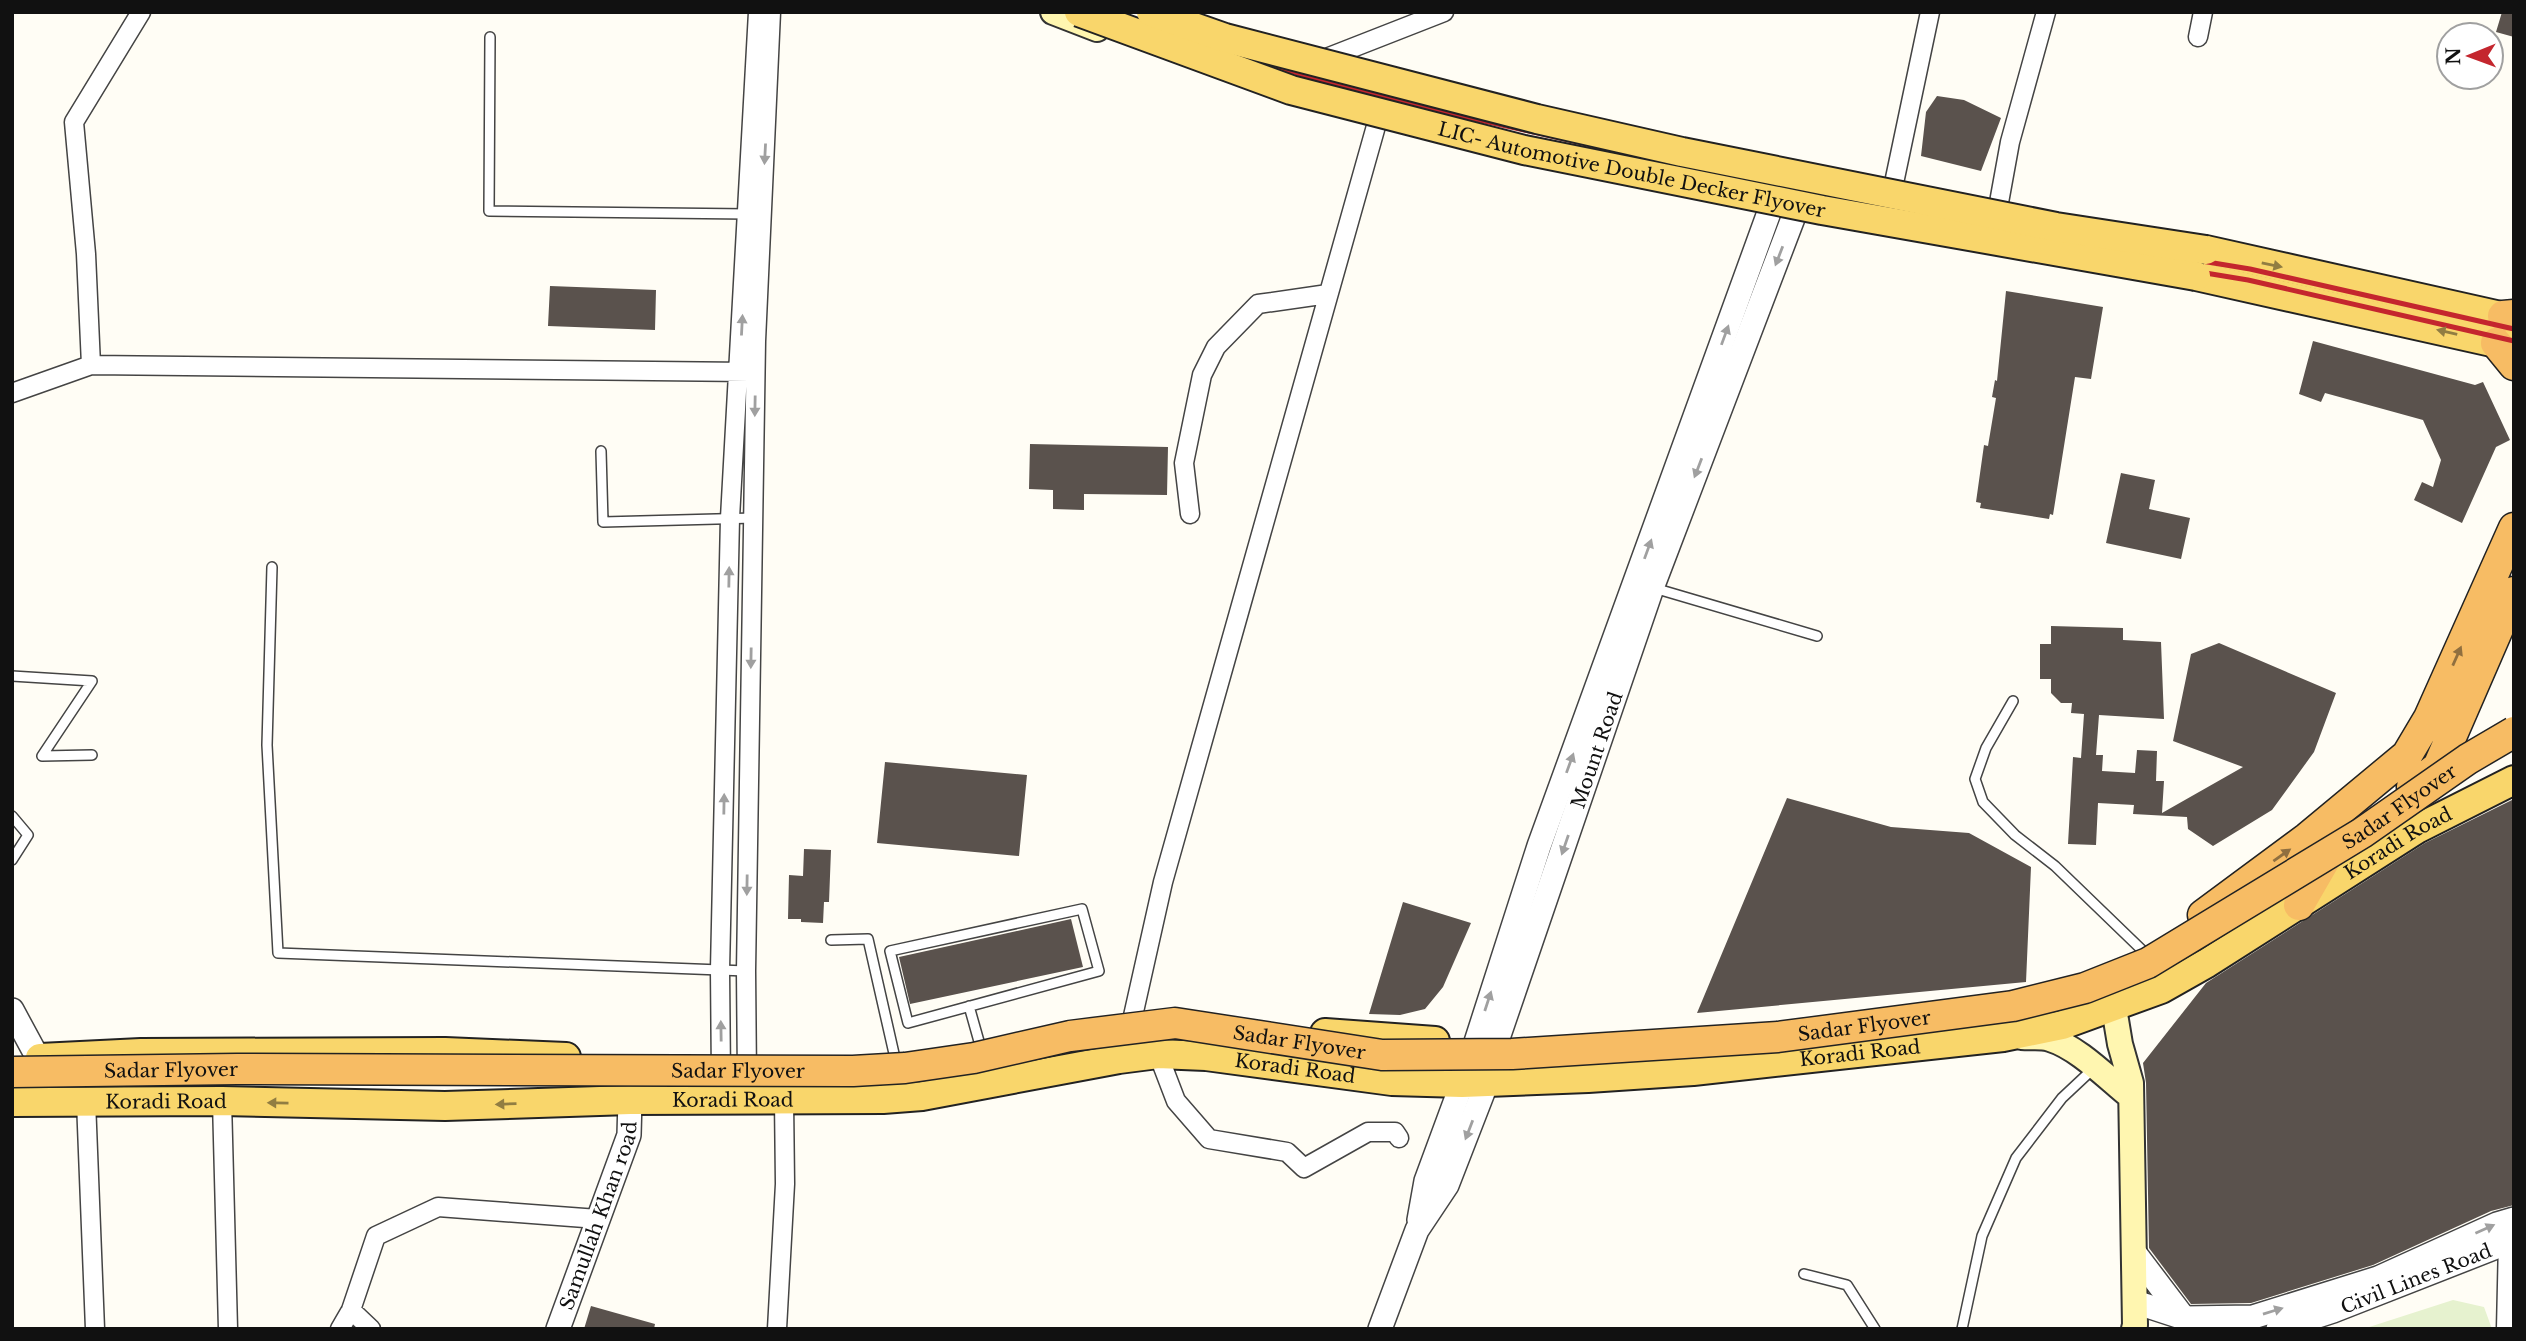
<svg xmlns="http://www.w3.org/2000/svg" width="2526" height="1341" viewBox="0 0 2526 1341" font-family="'Libre Baskerville',serif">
<rect width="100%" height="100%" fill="#fffdf5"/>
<!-- pitch -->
<path fill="#e6f2cf" d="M2453,1300l31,7 8,22h-129z"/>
<!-- building -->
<path fill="#5a524d" d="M2502,12h12v25l-18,-5z
M1937,96l27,4 37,18 -20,53 -60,-15 5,-44z
M550,286l106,4 -1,40 -107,-4z
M2006,291l97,16 -12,72 -16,-2 -22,138 -3,-1 -1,5 -69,-11 1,-5 -5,-1 8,-57 4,1 8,-48 -4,-1 3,-17 2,1z
M2313,341l162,44 8,-3 27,58 -14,7 -34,76 -48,-23 8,-18 11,5 8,-27 -18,-40 -98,-27 -4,9 -22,-8z
M1030,444l138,3 -1,48 -83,-1v16l-31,-1v-19l-24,-1z
M2121,473l34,7 -6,29 41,9 -9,41 -75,-16z
M2051,626l72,2v12l38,2 3,77 -65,-4 -3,40h7l-1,16 33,2 2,-23 20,1 -1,30h8l-2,32 81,-46 -70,-26 18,-87 28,-11 117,50 -22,59 -42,58 -59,36 -25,-17 -1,-12 -54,-3 1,-9 -36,-2 -2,42 -28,-1 5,-87 8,1 3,-44 -13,-1 1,-10h-11l-10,-10v-14h-11v-35h11z
M885,762l142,13 -8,81 -142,-13z
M1787,798l104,29 78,6 62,34 -5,115 -329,31z
M2514,799v406l-23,6 -118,54 -122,38 -60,1 -42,-56 -3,-165 -3,-20 63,-80 219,-140z
M804,849l27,1 -2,52h-5l-1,21 -22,-1v-3h-13l1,-44 14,1z
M1403,902l68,21 -28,64 -18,22 -25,6 -31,-1z
M1071,919l12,48 -173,37 -11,-47z
M591,1306l64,18 -1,5h-70z"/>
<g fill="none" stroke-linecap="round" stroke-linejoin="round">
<defs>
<path id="service" d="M490,37l-1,174 259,3
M601,451l2,71 151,-4
M272,567l-5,178 11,208 468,18
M1654,588l163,48
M12,676l80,5 -50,75 50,-1
M2013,701l-27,47 -11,31 8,23 32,33 40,31 88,85
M12,816l16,19 -16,25
M1082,909l17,62 -191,52 -18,-72z
M831,940l37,-1 27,119
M969,1006l11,39
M1804,1274l43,11 28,44
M1962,1329l20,-93 34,-78 46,-60 32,-30"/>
<path id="minor" d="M2198,37l5,-25
M1329,57l115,-45
M1894,183l36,-171
M1998,208l12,-66 36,-130
M91,365l-5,-111 -12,-132 67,-110
M12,393l79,-28 658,7
M1190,514l-6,-51 18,-88 14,-28 42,-43 70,-10
M1133,1016l30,-134 215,-763
M1158,1054l18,47 33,38 78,13 17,16 64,-36h27l4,6
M721,1079l-1,-109 10,-452 28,-506
M747,1079l-1,-108 10,-630 15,-329
M86,1101l9,228
M222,1101l6,228
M351,1310l20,19
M340,1329l11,-19 25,-74 62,-29 160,12
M777,1329l8,-145 -1,-84
M2506,1329l2,-88"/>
<g id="tertiary">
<path d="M12,1010l34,63"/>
<path d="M1419,1220l7,-39 41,-111 72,-224 240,-661"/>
<path d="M2134,1252l50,66"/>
<path d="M2135,1302l49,16 69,-1 125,-39 119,-54 17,-5"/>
<path id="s1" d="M558,1329l71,-194 1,-35"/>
<path id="s2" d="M1380,1329l37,-99 30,-45 40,-103 10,-41 155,-453 151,-396"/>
<path id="s3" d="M2278,1329l55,-18 181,-71"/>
</g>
<path id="secondary" d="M1053,12l44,17
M2108,989l6,19 6,36 11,39 4,242 -1,4
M2022,1037c9,1 20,-1 28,2 29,9 57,39 81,58"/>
<g id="primary">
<path d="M2206,250l308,69"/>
<path d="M2196,276l318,71"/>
<path d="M1325,1033l110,8"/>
<path d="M40,1058l101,-5 304,-1 121,5"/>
<path id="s4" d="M12,1102l210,-1 223,5 185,-6 253,-1 39,-3 197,-37 39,-5 48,2 186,25 70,2 126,-5 105,-7 310,-34 59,-12 99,-36 46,-26 210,-134 97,-49"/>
</g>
<path id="trunk" d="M2503,316l11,-1
M2496,343l18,22
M2412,787l26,-20 76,-175
M2299,905l34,-59
M2203,915l104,-77 100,-83 22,-37 85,-190"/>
</defs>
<!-- service casing -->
<use href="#service" stroke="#444" stroke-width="12"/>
<!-- minor casing -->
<use href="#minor" stroke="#444" stroke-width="21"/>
<!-- tertiary casing -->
<use href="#tertiary" stroke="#444" stroke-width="26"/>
<!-- secondary casing -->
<use href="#secondary" stroke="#333" stroke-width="28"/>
<!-- primary casing -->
<use href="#primary" stroke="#222" stroke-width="32"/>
<!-- trunk casing -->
<use href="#trunk" stroke="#222" stroke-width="33"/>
<!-- service -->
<use href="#service" stroke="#fff" stroke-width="9"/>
<!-- minor -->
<use href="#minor" stroke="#fff" stroke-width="18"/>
<!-- tertiary -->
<use href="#tertiary" stroke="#fff" stroke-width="23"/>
<!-- secondary -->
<use href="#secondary" stroke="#fff6b0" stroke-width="24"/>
<!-- primary -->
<use href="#primary" stroke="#f9d66b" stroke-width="28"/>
<!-- trunk -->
<use href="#trunk" stroke="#f7bc64" stroke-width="30"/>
<!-- rail -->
<path stroke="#c4262e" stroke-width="5" d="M1080,12l108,39 129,40 107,28 285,65 363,67 176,29 266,61
M1115,12l77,28 128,40 106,28 285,64 363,68 176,29 264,60"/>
<defs>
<g id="primary-bridge">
<path id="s5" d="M1079,12l212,78 233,60 298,60 374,66"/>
<path d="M1151,12l74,26 312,81 145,33 374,75 150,23"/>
</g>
<g id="trunk-bridge">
<path id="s6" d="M12,1072l225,-3 616,2 52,-3 69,-10 96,-22 105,-13 207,32 130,-1 266,-17 235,-31 72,-18 63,-25 214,-130 106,-74 46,-27"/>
</g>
</defs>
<!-- primary-bridge casing -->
<use href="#primary-bridge" stroke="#222" stroke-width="32" stroke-linecap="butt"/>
<!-- trunk-bridge casing -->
<use href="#trunk-bridge" stroke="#222" stroke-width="33" stroke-linecap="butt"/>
<!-- primary-bridge -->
<use href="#primary-bridge" stroke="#f9d66b" stroke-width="28"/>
<!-- trunk-bridge -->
<use href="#trunk-bridge" stroke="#f7bc64" stroke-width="30"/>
</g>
<!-- one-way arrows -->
<defs><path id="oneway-solid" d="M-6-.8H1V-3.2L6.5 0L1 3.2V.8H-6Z" transform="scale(1.75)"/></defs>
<g fill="#a0a0a0">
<use href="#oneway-solid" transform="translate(765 154) rotate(93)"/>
<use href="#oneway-solid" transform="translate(1779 256) rotate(111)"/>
<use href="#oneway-solid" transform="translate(742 325) rotate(-87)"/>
<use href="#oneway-solid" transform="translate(1725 335) rotate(-70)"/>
<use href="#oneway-solid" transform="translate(755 406) rotate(91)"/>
<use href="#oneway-solid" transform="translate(1698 468) rotate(111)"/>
<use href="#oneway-solid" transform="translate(1648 549) rotate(-70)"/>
<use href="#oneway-solid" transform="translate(729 577) rotate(-89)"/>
<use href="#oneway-solid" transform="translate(751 658) rotate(91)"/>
<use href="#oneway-solid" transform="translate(1570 763) rotate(-70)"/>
<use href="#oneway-solid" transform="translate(724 804) rotate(-89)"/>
<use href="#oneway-solid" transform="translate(1565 845) rotate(109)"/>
<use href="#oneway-solid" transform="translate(747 885) rotate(91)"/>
<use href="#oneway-solid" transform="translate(1488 1001) rotate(-72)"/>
<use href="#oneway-solid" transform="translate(721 1031) rotate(-91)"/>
<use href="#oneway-solid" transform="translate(1469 1130) rotate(111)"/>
<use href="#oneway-solid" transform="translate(2485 1229) rotate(-24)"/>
<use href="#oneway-solid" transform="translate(2273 1311) rotate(-17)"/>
</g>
<g fill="#917d42">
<use href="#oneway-solid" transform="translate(2272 265) rotate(12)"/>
<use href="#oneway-solid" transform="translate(2447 332) rotate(-167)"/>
<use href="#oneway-solid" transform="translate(278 1103) rotate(-179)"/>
<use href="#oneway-solid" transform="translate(506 1104) rotate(178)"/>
</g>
<g fill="#906f3f">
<use href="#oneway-solid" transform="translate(2457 656) rotate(-66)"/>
<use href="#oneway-solid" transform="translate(2282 855) rotate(-35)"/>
</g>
<g text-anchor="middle" stroke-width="7" stroke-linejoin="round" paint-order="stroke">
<!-- street labels -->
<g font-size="19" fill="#111" stroke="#fff">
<text dy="7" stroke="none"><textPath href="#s5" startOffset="576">LIC- Automotive Double Decker Flyover</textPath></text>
<text dy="7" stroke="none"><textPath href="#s2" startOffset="620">Mount Road</textPath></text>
<text dy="7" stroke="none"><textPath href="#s6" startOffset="2448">Sadar Flyover</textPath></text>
<text dy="7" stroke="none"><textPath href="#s4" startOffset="2443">Koradi Road</textPath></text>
<text dy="7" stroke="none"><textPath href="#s6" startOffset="1860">Sadar Flyover</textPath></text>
<text dy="7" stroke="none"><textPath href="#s6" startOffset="1293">Sadar Flyover</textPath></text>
<text dy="7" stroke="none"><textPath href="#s4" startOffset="1855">Koradi Road</textPath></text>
<text dy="7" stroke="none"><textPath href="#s4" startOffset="1288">Koradi Road</textPath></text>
<text dy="7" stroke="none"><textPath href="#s6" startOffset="159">Sadar Flyover</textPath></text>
<text dy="7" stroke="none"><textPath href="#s6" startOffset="726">Sadar Flyover</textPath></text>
<text dy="7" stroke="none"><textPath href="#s4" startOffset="721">Koradi Road</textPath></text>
<text dy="7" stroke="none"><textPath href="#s4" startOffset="154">Koradi Road</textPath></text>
<text dy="7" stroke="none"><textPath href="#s1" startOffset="121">Samullah Khan road</textPath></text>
<text dy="7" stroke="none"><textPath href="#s3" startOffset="147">Civil Lines Road</textPath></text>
</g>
</g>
<!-- border -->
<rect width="2526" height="1341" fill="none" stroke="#111111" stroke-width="28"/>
<!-- north arrow -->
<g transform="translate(2470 56) rotate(269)"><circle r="33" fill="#ffffff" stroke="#a0a0a0" stroke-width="2"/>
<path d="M0-5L12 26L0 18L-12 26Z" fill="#c4262e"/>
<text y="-10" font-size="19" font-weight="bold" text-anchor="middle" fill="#111111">N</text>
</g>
</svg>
